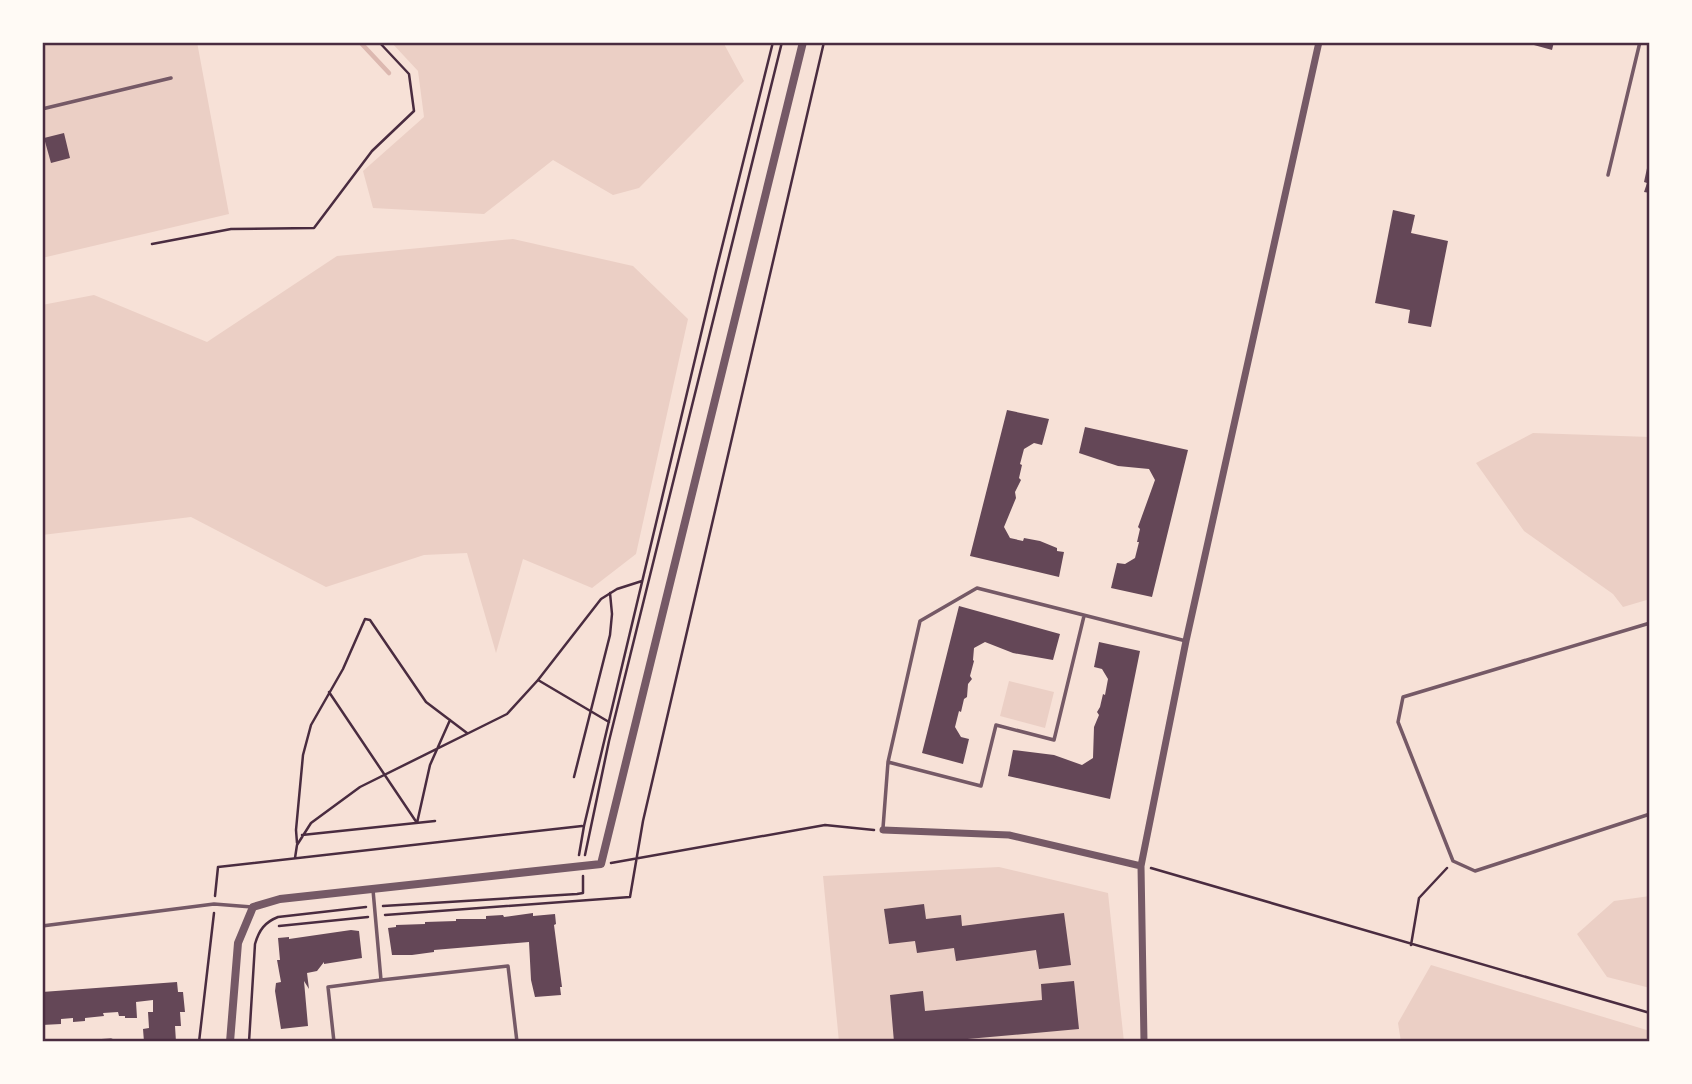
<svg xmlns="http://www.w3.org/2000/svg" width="1692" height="1084" viewBox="0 0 1692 1084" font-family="'PT Sans',sans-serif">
<rect width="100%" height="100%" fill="#f7e1d7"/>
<!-- green -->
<path fill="#ebcfc5" d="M42,42h155l32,172 -187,44z
M391,42h332l21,39 -105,107 -26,7 -60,-35 -69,54 -111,-6 -10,-37 61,-54 -6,-46z
M513,239l120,27 55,53 -52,235 -44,34 -69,-29 -27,94 -29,-100 -43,2 -98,32 -135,-70 -149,18v-230l52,-10 113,47 130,-86z
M1533,433l117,4v162l-27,8 -10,-13 -89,-63 -48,-68z
M1009,681l45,11 -9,36 -45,-12z
M999,867l109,26 16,149h-285l-16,-166z
M1650,896v92l-43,-11 -30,-43 37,-33z
M1431,965l219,66v11h-249l-3,-19z"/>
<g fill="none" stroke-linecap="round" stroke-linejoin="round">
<!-- stream -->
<path stroke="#dcb8b0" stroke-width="4.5" d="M360,42l29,31"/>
</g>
<!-- building -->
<path fill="#644757" d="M1523,42h31l-2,8z
M64,133l6,25 -19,5 -7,-25z
M1649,159h1v34l-6,-1 3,-9 -3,-1z
M1393,210l22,5 -4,18 37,8 -17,86 -23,-4 2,-13 -35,-7z
M1007,410l42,9 -7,26 -8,-2 -10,6 -4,15 2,1 -3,13 2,2 -6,12 1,6 -12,29 6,11 13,3 1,-3 16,3 17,7v3l7,1 -5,25 -89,-21z
M1085,427l103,23 -36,147 -41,-9 6,-25 8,1 10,-6 4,-16h-2l3,-13 -2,-2 17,-47 -6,-11 -31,-3 -39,-13z
M959,606l101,28 -7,26 -40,-7 -28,-11 -11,6 -1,12 1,1 -4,15 2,3 -4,5 -1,13 -3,2 -3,13 -2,-1 -4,16 6,10 8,2 -6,25 -41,-11z
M1099,642l41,9 -30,148 -102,-23 5,-26 41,5 28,10 11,-7 1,-31 5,-12 -2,-3 3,-5 3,-13 2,1 3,-16 -6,-10 -8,-2z
M924,904l2,15 35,-4 1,11 102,-13 7,52 -32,4 -3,-19 -80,11 -2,-13 -37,5 -2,-12 -26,3 -5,-35z
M533,913v3l22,-2 1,10 -2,1 8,62h-2l1,8 -26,2 -4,-17 -2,-38 -95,8v2l-22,3h-20l-4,-27 8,-1v-2l29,-1v-2l31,-1v-2h30v-3l17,-1 1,2z
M351,930l8,1 3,27 -38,6v-2l-7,9 -10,2 2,16 -5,-8 4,45 -27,3 -6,-38 1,-8 5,-1 -4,-22h3l-2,-22 11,-1v2z
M1074,981l5,48 -145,13h-40l-4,-47 33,-4 2,20 117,-11 -1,-16z
M177,982l1,10h5l2,20h-5l1,14h-6l1,16h-32l-1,-13 6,-1 -1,-16h5v-12l-17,2 1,16h-12v-2h-6l-1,-4 -15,1 1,3 -19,2v3l-12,1v-4l-12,1v5l-19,1v-33z"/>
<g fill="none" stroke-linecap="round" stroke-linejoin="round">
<!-- path -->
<path stroke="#4a2c40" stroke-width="2.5" d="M152,244l79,-15 83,-1 58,-77 42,-40 -5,-37 -30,-32
M538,680l71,42
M329,692l88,131
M574,777l36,-142 2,-21 -2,-21
M417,823l13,-58 20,-45
M302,835l133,-14
M297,843l-1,-13 7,-75 8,-30 32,-56 22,-50 5,1 56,82 41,31
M579,855l5,-29 132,-555 57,-229
M585,855l24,-114 173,-699
M295,858l2,-13 14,-22 49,-36 147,-73 31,-34 63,-81 16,-10 25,-8
M611,863l214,-38 49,5
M1151,868l499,145
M215,896l3,-29 364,-41
M383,906l194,-12 6,-1v-17
M385,915l245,-18 13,-76 181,-779
M279,926l89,-9
M1411,945l8,-47 28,-30
M199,1042l15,-129
M249,1042l6,-98c4,-14 10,-22 23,-27l88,-10"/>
<!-- service -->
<path stroke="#755966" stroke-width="3.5" d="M42,109l129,-31
M1608,175l32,-133
M1650,623l-247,74 -5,25 55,139 22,10 175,-57
M888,762l93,24 15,-61 58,15 30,-124
M883,828l5,-66 32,-141 57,-33 209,53
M42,926l172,-22 38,3
M381,980l127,-14 9,76
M86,1042l25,-2 5,2
M334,1042l-6,-55 53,-7 -8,-90"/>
<!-- minor -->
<path stroke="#755966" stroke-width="7" d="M883,830l126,5 132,31
M1144,1042l-3,-176 45,-225 133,-599"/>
<!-- tertiary -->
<path stroke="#755966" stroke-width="8" d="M230,1042l8,-99 15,-36 27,-8 321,-35 202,-822"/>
</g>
<!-- border -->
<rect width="1692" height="1084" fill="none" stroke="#fffaf5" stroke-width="88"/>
<rect x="44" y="44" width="1604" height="996" fill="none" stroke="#4a2c40" stroke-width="2.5"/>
</svg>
